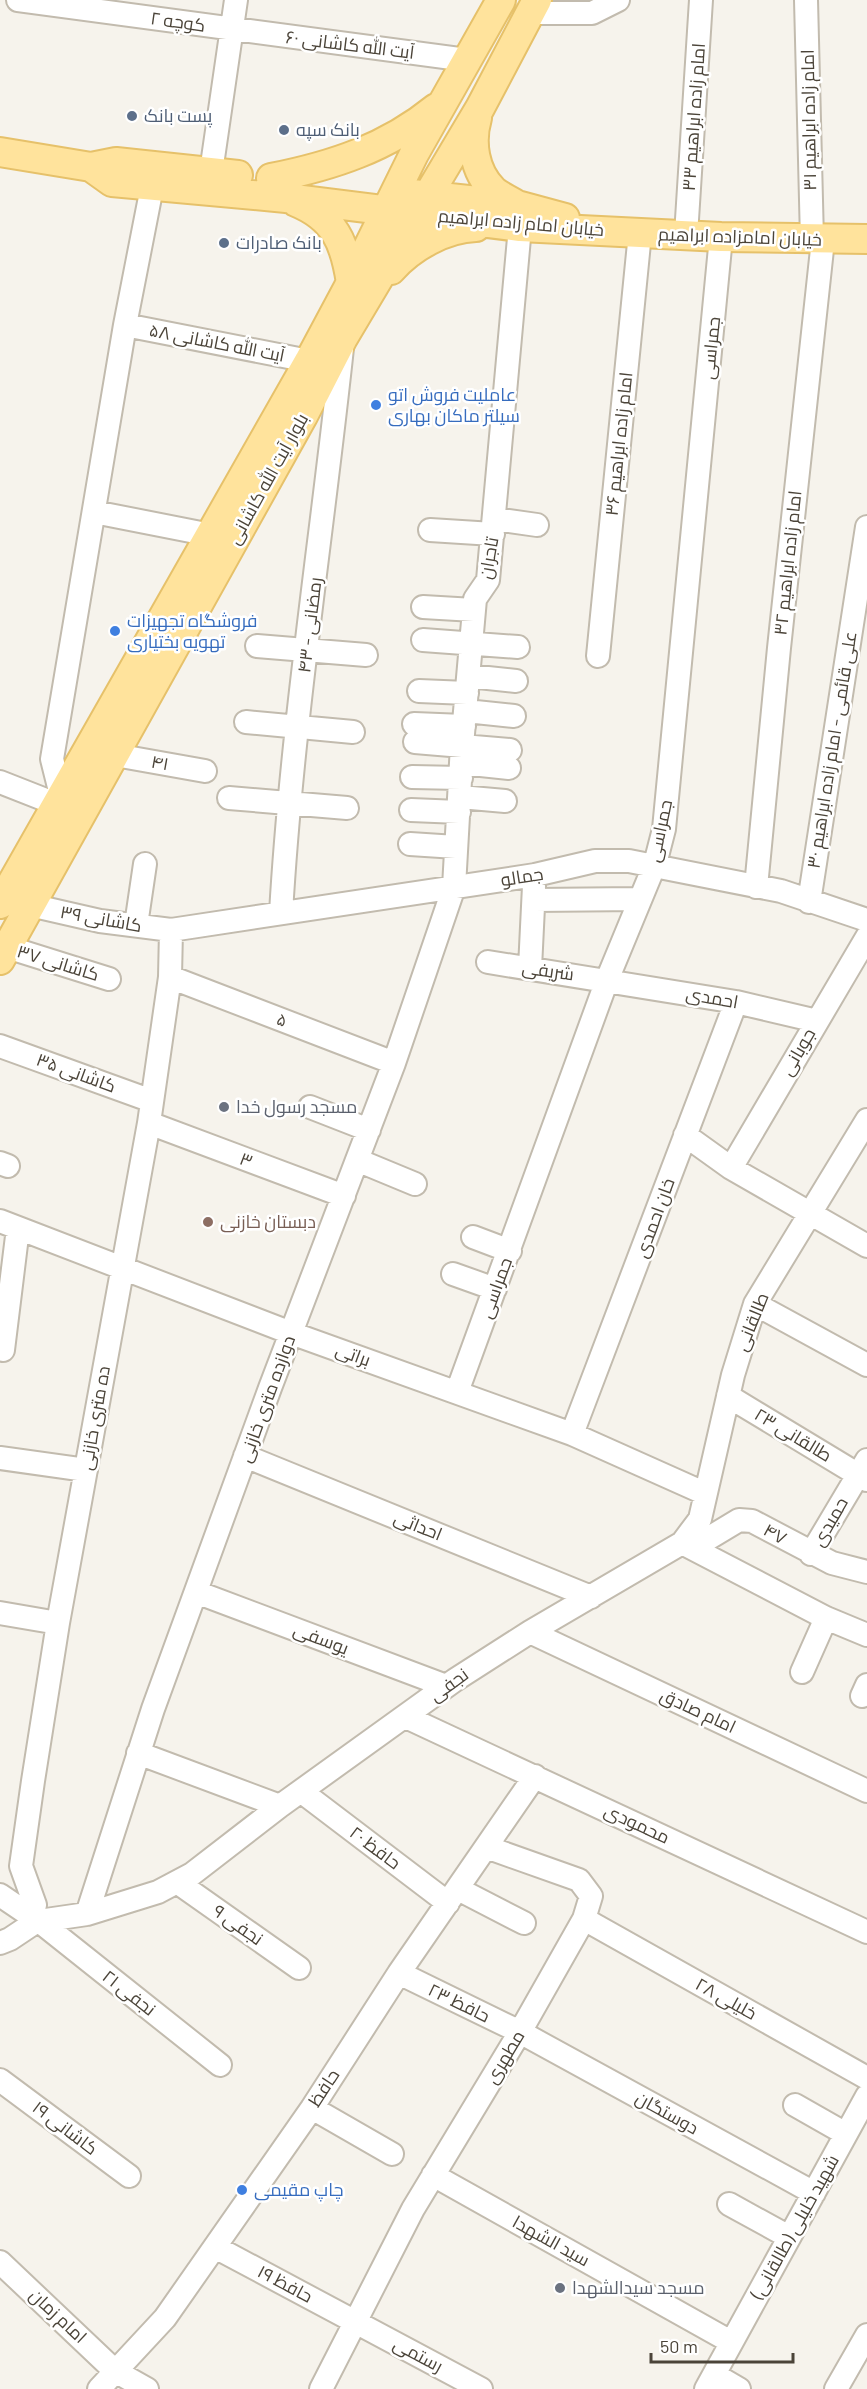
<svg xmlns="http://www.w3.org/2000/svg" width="867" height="2389" viewBox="0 0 867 2389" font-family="Barlow,Cairo,sans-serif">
<rect width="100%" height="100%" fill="#f6f3ec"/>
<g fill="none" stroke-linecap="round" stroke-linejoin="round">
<defs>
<path id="minor" d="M18,0l449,60
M806,0l6,240
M530,13h62l26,-13
M211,172l25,-172
M686,235l15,-235
M125,325l184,36
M94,512l117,23
M495,519l42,6
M430,530l63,4
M423,607l51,3
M423,640l95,7
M257,646l109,9
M598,656l42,-423
M469,676l47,5
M419,691l48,2
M466,711l48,5
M246,722l107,10
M414,724l50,2
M415,742l95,8
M115,755l90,16
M462,763l47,5
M412,777l49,1
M0,782l56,22
M61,795l-9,-36 73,-434 27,-138
M460,797l45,4
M229,798l118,10
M411,810l48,2
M410,844l46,3
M756,887l23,-239 44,-408
M534,900l105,-1
M809,902l58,-375
M30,905l70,16 71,9 364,-55 60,-14h34l152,30 86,29
M281,913c11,-189 41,-377 61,-565
M136,925l9,-61
M7,947l102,32
M488,962l248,40 81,19
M530,968l4,-82
M170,977l224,86
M0,1046l152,55
M310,1107l59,23
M149,1123l195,73
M685,1135l46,33 136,78
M357,1160l58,24
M0,1163l8,3
M731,1168l136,-231
M0,1221l291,112 281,101 132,59
M473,1237l37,14
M453,1274l42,15
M755,1304l112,61
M0,1349l3,1 15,-122
M457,1392l150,-412 48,-116 9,-35 57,-592
M728,1396l139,84
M572,1434l164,-432
M245,1456l346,141
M0,1458l86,12
M682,1543l18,-24 33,-144 22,-71 112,-184
M682,1543l27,-5 30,-18 13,1 80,42 35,9
M811,1554l56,-94
M196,1592l250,94
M0,1613l58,10
M530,1632l337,159
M802,1672l24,-54
M862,1696l5,-11
M406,1717l461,215
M138,1753l142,53
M302,1792l146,111
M177,1882l122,86
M458,1889l66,34
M0,1895l28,19
M35,1905l-14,-39 12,-85 25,-158 91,-500 21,-146 1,-47
M87,1914l66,-205 117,-321 124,-325 60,-176 8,-142 13,-146 13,-19 32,-353
M584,1919l283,159
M39,1921l48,-7 71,-22 34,-18 88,-68 175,-126 75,-48 152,-89 144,75 41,17
M39,1921l181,144
M0,1943l10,-4 27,-18
M399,1973l121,59 294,161
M0,2080l129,96
M795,2105l51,29
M312,2108l80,46
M433,2175l298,167
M729,2204l60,33
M215,2247l266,142
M0,2262l115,109 32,18
M715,2375l24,14
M99,2389l66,-71 147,-210 87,-135 136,-197
M321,2389l92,-180 107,-177 64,-113 7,-23 -12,-16 -93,-33
M706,2389l161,-293
M836,2389l31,-54"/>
<path id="major" d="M477,118c-7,24 -3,53 16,72 6,6 17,10 24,15
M0,152l91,15 25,-5 122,13
M91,167l21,15 174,16 234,29 201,10 146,2
M271,178c61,-12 116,-30 165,-70
M412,194l105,11 48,13
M296,202c39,16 49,41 55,81
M391,270c20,-23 54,-42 85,-43
M0,904l309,-543 39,-73 66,-134 87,-154
M0,960l303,-544 40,-78 137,-230 57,-108"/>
</defs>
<!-- minor casing -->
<use href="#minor" stroke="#c2bbae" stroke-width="26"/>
<!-- major casing -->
<use href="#major" stroke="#e6c16a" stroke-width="32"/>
<!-- minor -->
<use href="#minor" stroke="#fff" stroke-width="22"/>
<!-- major -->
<use href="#major" stroke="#ffe39c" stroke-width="28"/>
</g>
<!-- markers -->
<g fill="#5c6f8a" stroke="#fff" stroke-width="2">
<circle cx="132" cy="116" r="6"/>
<circle cx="284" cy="130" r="6"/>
<circle cx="224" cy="243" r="6"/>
</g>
<g fill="#3f7fe0" stroke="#fff" stroke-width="2">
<circle cx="376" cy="405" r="6"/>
<circle cx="115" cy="631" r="6"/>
<circle cx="242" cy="2190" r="6"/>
</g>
<g fill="#6b7280" stroke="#fff" stroke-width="2">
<circle cx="224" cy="1107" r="6"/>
<circle cx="560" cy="2288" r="6"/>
</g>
<circle fill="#8d6e63" stroke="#fff" stroke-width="2" cx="208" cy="1222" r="6"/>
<g text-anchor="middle" stroke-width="5" stroke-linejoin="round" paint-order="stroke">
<!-- street labels -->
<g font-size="18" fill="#4b4439" stroke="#fff">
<text transform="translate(178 22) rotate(8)" y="6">کوچه ۲</text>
<text transform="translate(350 45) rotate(7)" y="6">آیت الله کاشانی ۶۰</text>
<text transform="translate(694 117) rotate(-86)" y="6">امام زاده ابراهیم ۳۳</text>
<text transform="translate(809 120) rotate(-91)" y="6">امام زاده ابراهیم ۳۱</text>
<text transform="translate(521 223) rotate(5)" y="6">خیابان امام زاده ابراهیم</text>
<text transform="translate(740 237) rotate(2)" y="6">خیابان امامزاده ابراهیم</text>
<text transform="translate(217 343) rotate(11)" y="6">آیت الله کاشانی ۵۸</text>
<text transform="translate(711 348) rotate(-84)" y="6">جمراسی</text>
<text transform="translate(619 444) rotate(-84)" y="6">امام زاده ابراهیم ۳۶</text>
<text transform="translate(268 479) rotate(-61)" y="6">بلوار آیت الله کاشانی</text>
<text transform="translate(489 558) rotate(-80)" y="6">تاجران</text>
<text transform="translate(788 563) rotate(-84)" y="6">امام زاده ابراهیم ۳۲</text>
<text transform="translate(310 625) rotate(-83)" y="6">رمضانی - ۴۳</text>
<text transform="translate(832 750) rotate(-81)" y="6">علی قائمی - امام زاده ابراهیم ۳۰</text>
<text transform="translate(160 763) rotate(10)" y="6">۴۱</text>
<text transform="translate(660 831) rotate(-78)" y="6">جمراسی</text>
<text transform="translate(522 877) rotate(-9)" y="6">جمالو</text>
<text transform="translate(101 919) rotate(10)" y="6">کاشانی ۳۹</text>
<text transform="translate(58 963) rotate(17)" y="6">کاشانی ۳۷</text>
<text transform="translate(548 971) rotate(8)" y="6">شریفی</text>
<text transform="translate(712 998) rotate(10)" y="6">احمدی</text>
<text transform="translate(282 1020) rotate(21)" y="6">۵</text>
<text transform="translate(798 1052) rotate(-60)" y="6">جوبانی</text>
<text transform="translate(76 1073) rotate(20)" y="6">کاشانی ۳۵</text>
<text transform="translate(246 1160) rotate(21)" y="6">۳</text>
<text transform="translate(655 1218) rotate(-70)" y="6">خان احمدی</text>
<text transform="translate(496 1288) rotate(-70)" y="6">جمراسی</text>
<text transform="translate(752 1322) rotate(-68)" y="6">طالقانی</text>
<text transform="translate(353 1355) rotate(20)" y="6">براتی</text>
<text transform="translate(267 1399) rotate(-70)" y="6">دوازده متری خازنی</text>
<text transform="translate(95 1418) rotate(-80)" y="6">ده متری خازنی</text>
<text transform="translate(793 1435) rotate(31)" y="6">طالقانی ۲۳</text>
<text transform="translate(830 1522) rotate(-60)" y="6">حمیدی</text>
<text transform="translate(418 1526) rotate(22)" y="6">احداثی</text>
<text transform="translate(775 1534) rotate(29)" y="6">۴۷</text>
<text transform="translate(321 1639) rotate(21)" y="6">یوسفی</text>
<text transform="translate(449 1685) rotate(-36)" y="6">نجفی</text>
<text transform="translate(698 1711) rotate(25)" y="6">امام صادق</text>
<text transform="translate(637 1824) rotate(25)" y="6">محمودی</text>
<text transform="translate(375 1848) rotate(37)" y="6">حافظ ۲۰</text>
<text transform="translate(238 1925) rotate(35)" y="6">نجفی ۹</text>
<text transform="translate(129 1993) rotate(38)" y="6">نجفی ۲۱</text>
<text transform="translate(726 1999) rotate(29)" y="6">خلیلی ۲۸</text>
<text transform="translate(459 2003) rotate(26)" y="6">حافظ ۲۳</text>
<text transform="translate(505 2057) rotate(-59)" y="6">مطهری</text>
<text transform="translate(324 2088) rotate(-57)" y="6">حافظ</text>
<text transform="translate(667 2113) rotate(29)" y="6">دوستگان</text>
<text transform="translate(65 2128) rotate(37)" y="6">کاشانی ۱۹</text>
<text transform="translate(795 2227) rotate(-61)" y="6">شهید خلیلی (طالقانی)</text>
<text transform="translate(551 2241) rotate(29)" y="6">سید الشهدا</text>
<text transform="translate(285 2284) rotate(28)" y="6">حافظ ۱۹</text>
<text transform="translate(58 2316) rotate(43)" y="6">امام زمان</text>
<text transform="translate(418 2355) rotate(28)" y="6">رستمی</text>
</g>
<!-- service labels -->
<g font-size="18" fill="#4e5e75" stroke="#fff" text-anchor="start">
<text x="144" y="122">پست بانک</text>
<text x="296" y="136">بانک سپه</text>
<text x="236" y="249">بانک صادرات</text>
</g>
<!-- shop labels -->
<g font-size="18" fill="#366cbe" stroke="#fff" text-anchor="start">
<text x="388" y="401">عاملیت فروش اتو<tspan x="388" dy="21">سیلتر ماکان بهاری</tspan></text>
<text x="127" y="627">فروشگاه تجهیزات<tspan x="127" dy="21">تهویه بختیاری</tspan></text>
<text x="254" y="2196">چاپ مقیمی</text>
</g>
<!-- worship labels -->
<g font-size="18" fill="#5b616d" stroke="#fff" text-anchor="start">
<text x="236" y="1113">مسجد رسول خدا</text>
<text x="572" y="2294">مسجد سیدالشهدا</text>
</g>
<!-- education labels -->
<g font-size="18" fill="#785e54" stroke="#fff" text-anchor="start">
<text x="220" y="1228">دبستان خازنی</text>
</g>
</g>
<!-- scale -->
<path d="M651 2353v9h142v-9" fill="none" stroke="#4b4439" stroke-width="3"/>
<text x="660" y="2353" font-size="18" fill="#4b4439" stroke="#ffffff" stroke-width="4.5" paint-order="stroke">50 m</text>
</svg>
